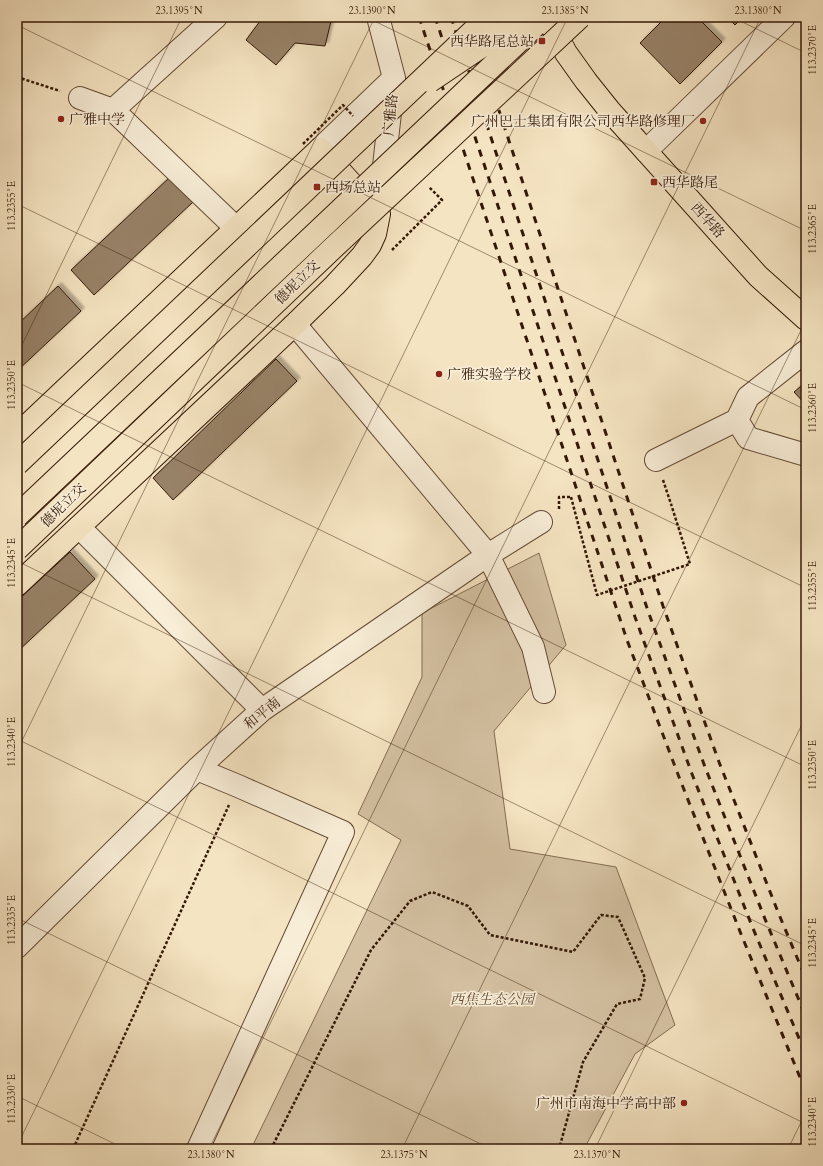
<svg xmlns="http://www.w3.org/2000/svg" width="823" height="1166" viewBox="0 0 823 1166" font-family="Cardo,'Noto Serif SC',serif">
<defs>
<filter id="shadow"><feDropShadow dx="3.5" dy="-3.5" stdDeviation="1" flood-color="#0004"/></filter>
</defs>
<rect width="100%" height="100%" fill="#f5e4c2"/>
<filter id="stains"><feTurbulence type="fractalNoise" baseFrequency=".005" numOctaves="4"/><feColorMatrix values="0 0 0 0 .2 0 0 0 0 .09 0 0 0 0 .02 0 0 0 .5 -.17"/></filter>
<radialGradient id="worn" r=".72"><stop offset=".6" stop-color="#630" stop-opacity="0"/><stop offset="1" stop-color="#630" stop-opacity=".3"/></radialGradient>
<!-- green -->
<path fill="#d4c1a2" stroke="#846c54" d="M539,553l27,92 -72,86 16,118 106,18 59,158 -40,29 -51,95h-333l150,-309 -43,-26 64,-137v-64z"/>
<!-- building -->
<path fill="#988268" stroke="#341806" filter="url(#shadow)" d="M263,17h69l-7,29 -30,-3 -19,22 -30,-25z
M666,17h31l25,25 -42,42 -40,-41z
M727,17h16l-8,8z
M170,177l23,25 -99,93 -23,-25z
M58,286l23,25 -64,60v-46z
M276,359l21,22 -124,119 -20,-22z
M806,382v23l-12,-13z
M70,552l25,27 -78,73v-51z"/>
<g fill="none" stroke-linecap="round" stroke-linejoin="round">
<defs>
<path id="minor" d="M378,17l16,61 -12,105
M80,98l33,12 123,118
M113,110l103,-93
M320,149l74,-71
M646,151l138,-134
M293,326l5,2 190,227 45,92 11,45
M806,351l-58,46 -11,23 11,18 58,17
M656,460l81,-40
M79,527l183,183
M197,769l41,17 105,46 -145,317
M17,947l180,-178 65,-59 226,-155 53,-33"/>
<path id="major" d="M547,17l19,36 20,28 24,30 148,165 48,43
M522,38l22,-21
M17,435l303,-286 59,65 -4,20 -5,11 -8,11 -27,29 -42,41 -276,259"/>
</defs>
<!-- minor casing -->
<use href="#minor" stroke="#644b35" stroke-width="24"/>
<!-- major casing -->
<use href="#major" stroke="#341806" stroke-width="24"/>
<!-- path -->
<path stroke="#341806" stroke-width="2.5" stroke-dasharray="3 2" stroke-linecap="butt" d="M17,77l43,14
M392,250l50,-50 -13,-13
M663,480l8,24
M559,509v-12h12
M73,1149l156,-344
M271,1149l100,-199 39,-49 22,-9 36,14 22,29 83,17 28,-37 17,2 27,61 -5,21 -23,5 -34,58 -24,87"/>
<!-- minor -->
<use href="#minor" stroke="#f8edd7" stroke-width="22"/>
<!-- major -->
<use href="#major" stroke="#f5e4c2" stroke-width="22"/>
<!-- rail -->
<path stroke="#341806" stroke-width="3" stroke-dasharray="7 7" stroke-linecap="butt" d="M419,17l208,623 52,137 62,157 65,158
M435,17l200,600 57,157 60,152 54,129
M451,17l197,594 57,156 60,152 41,98
M468,17l195,589 56,156 59,150 28,67"/>
<defs>
<path id="major-bridge" d="M430,81l82,-55
M17,516l505,-478"/>
<path id="highway-bridge" d="M17,464l471,-447
M17,549l317,-302 246,-230"/>
</defs>
<!-- major-bridge casing -->
<use href="#major-bridge" stroke="#341806" stroke-width="24" stroke-linecap="butt"/>
<!-- highway-bridge casing -->
<use href="#highway-bridge" stroke="#341806" stroke-width="24" stroke-linecap="butt"/>
<!-- path-bridge -->
<path stroke="#341806" stroke-width="2.5" stroke-dasharray="3 2" stroke-linecap="butt" d="M303,144l40,-39 10,11
M571,497l26,98 93,-31 -19,-60"/>
<!-- major-bridge -->
<use href="#major-bridge" stroke="#f5e4c2" stroke-width="22"/>
<!-- highway-bridge -->
<use href="#highway-bridge" stroke="#f5e4c2" stroke-width="22"/>
</g>
<!-- ticks -->
<path fill="none" stroke="#341806" stroke-width="1" stroke-opacity="0.45" d="M366,17l440,214M732,17l74,36M17,25l789,385M17,204l789,384M17,355l165,-338M17,382l789,385M17,561l789,385M17,739l789,385M17,751l358,-734M17,918l474,231M17,1096l108,53M17,1146l551,-1129M209,1149l552,-1132M402,1149l404,-829M595,1149l211,-433M788,1149l18,-37"/>
<!-- markers -->
<g fill="#8f2418" stroke="#f8edd7" stroke-width="1.5">
<rect x="538" y="37" width="8" height="8" rx="2"/>
<circle cx="61" cy="119" r="4"/>
<circle cx="703" cy="121" r="4"/>
<rect x="650" y="178" width="8" height="8" rx="2"/>
<rect x="313" y="183" width="8" height="8" rx="2"/>
<circle cx="439" cy="374" r="4"/>
<circle cx="684" cy="1103" r="4"/>
</g>
<g text-anchor="middle" stroke-width="3.5" stroke-linejoin="round" paint-order="stroke">
<!-- poi labels -->
<g font-size="14" fill="#341806" stroke="#f8edd7" text-anchor="start">
<text x="534" y="46" text-anchor="end">西华路尾总站</text>
<text x="69" y="124">广雅中学</text>
<text x="695" y="126" text-anchor="end">广州巴士集团有限公司西华路修理厂</text>
<text x="662" y="187">西华路尾</text>
<text x="325" y="192">西场总站</text>
<text x="447" y="379">广雅实验学校</text>
<text x="676" y="1108" text-anchor="end">广州市南海中学高中部</text>
</g>
<!-- street labels -->
<g font-size="14" fill="#341806" stroke="#f8edd7">
<text transform="translate(390 115) rotate(-84)" y="5">广雅路</text>
<text transform="translate(708 220) rotate(48)" y="5">西华路</text>
<text transform="translate(297 282) rotate(-44)" y="5">德坭立交</text>
<text transform="translate(63 505) rotate(-44)" y="5">德坭立交</text>
<text transform="translate(262 713) rotate(-39)" y="5">和平南</text>
</g>
<!-- park labels -->
<g font-size="14" font-style="italic" fill="#644b35" stroke="#f8edd7">
<text x="492" y="1004">西焦生态公园</text>
</g>
</g>
<!-- margin -->
<rect width="823" height="1166" fill="none" stroke="#f5e4c2" stroke-width="44"/>
<rect x="22" y="22" width="779" height="1122" fill="none" stroke="#341806" stroke-width="1.5"/>
<g font-size="10" text-anchor="middle" fill="#341806">
<text x="179" y="14">23.1395°N</text>
<text x="372" y="14">23.1390°N</text>
<text x="565" y="14">23.1385°N</text>
<text x="758" y="14">23.1380°N</text>
<text transform="translate(812 50) rotate(-90)" y="4">113.2370°E</text>
<text transform="translate(11 206) rotate(-90)" y="4">113.2355°E</text>
<text transform="translate(812 229) rotate(-90)" y="4">113.2365°E</text>
<text transform="translate(11 385) rotate(-90)" y="4">113.2350°E</text>
<text transform="translate(812 408) rotate(-90)" y="4">113.2360°E</text>
<text transform="translate(11 563) rotate(-90)" y="4">113.2345°E</text>
<text transform="translate(812 586) rotate(-90)" y="4">113.2355°E</text>
<text transform="translate(11 742) rotate(-90)" y="4">113.2340°E</text>
<text transform="translate(812 765) rotate(-90)" y="4">113.2350°E</text>
<text transform="translate(11 920) rotate(-90)" y="4">113.2335°E</text>
<text transform="translate(812 943) rotate(-90)" y="4">113.2345°E</text>
<text transform="translate(11 1099) rotate(-90)" y="4">113.2330°E</text>
<text transform="translate(812 1122) rotate(-90)" y="4">113.2340°E</text>
<text x="211" y="1158">23.1380°N</text>
<text x="404" y="1158">23.1375°N</text>
<text x="597" y="1158">23.1370°N</text>
</g>
<rect width="100%" height="100%" filter="url(#stains)"/>
<rect width="100%" height="100%" fill="url(#worn)"/>
</svg>
